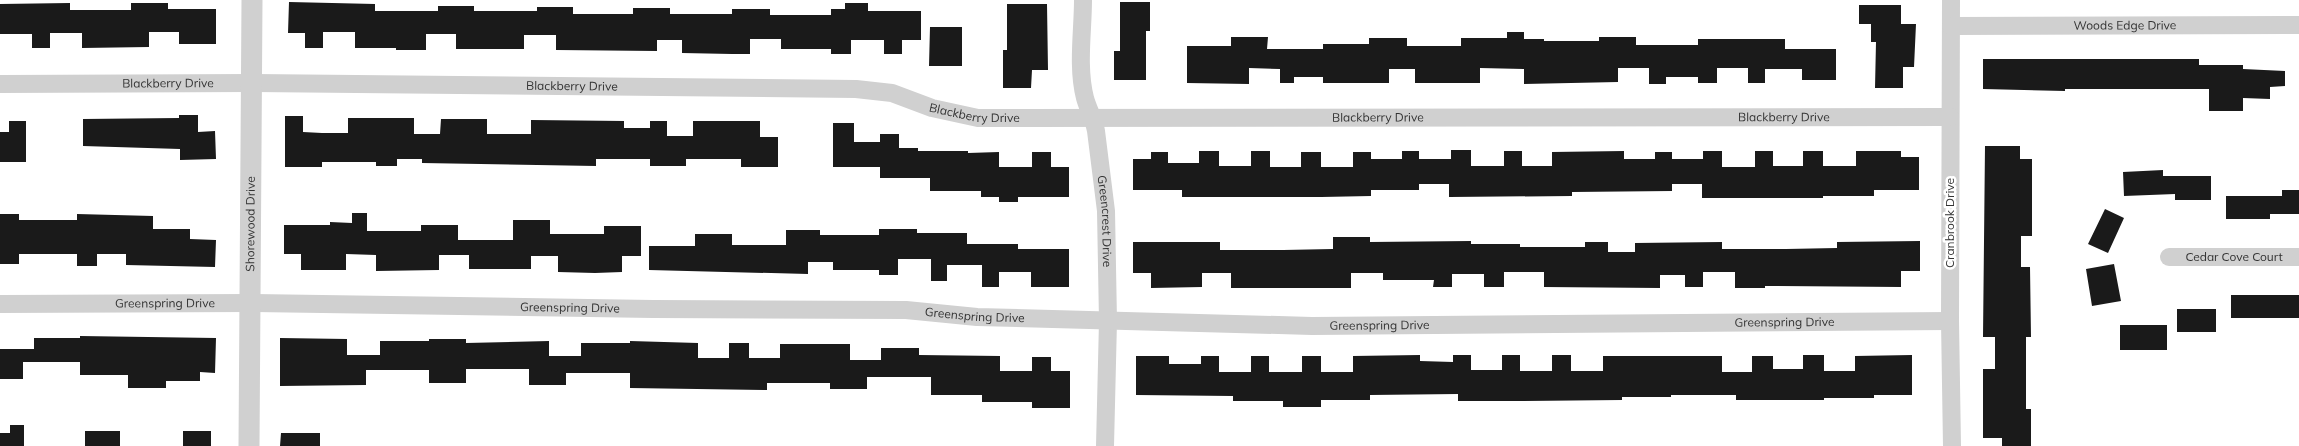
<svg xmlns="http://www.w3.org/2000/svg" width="2299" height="446" viewBox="0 0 2299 446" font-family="Mulish,sans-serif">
<rect width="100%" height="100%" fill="#fff"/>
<!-- building -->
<path fill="#1a1a1a" d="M289,2l86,2v7h63v-5h36v5h63v-4h36v7h60v-6h37v6h62v-5h38v6h61v-6h14v-6h23v8h53v29h-19v14h-18v-14h-33v14h-20v-5h-50v-10h-31v15h-18l-50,-1v-13h-25v11l-101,-1v-15h-32v14h-68v-15h-30v16h-30v-2h-41v-16h-32v16h-18v-15h-17z
M1120,2h30v29h-4v49h-32v-29h6z
M70,3v7h61v-7h37v6h48v35h-37v-12h-30v15l-67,1v-15h-32v15h-18v-14h-32v-30z
M1007,4h40l1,66h-16l-1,18h-28v-38h4z
M1859,5h42v19h15l-2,43h-11v21h-28l1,-46h-5v-18h-12z
M930,27h32v39h-33z
M1507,32h17v7h20v2h55v-4h37v8h62v-6h87v10h51v31h-34v-11h-37v14h-17v-15h-31v15h-19v-6h-32v7h-17v-16h-31v14l-94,2v-15l-44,-1v15h-65v-14h-26v14h-66v-6h-29v6h-14v-14l-31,-1v16l-62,-1v-37h44v-9h37l-1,12h56v-5h46v-6h38v8h54v-8h46z
M1983,59h216v6h44v4l42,2v15l-15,1v12l-27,-1v13h-34v-22h-144v2l-82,-2z
M179,115h19v17l17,-1 1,28 -36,1v-11l-97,-3v-27l96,-1z
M285,116h18v16l19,1h26v-15h66v16h26l1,-15h46v15h44v-14l93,1v7h26v-7h17v15h26v-15h67v16h18v30h-37v-8h-55v7h-36v-7h-54v7l-174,-3v-4h-25v7h-21v-4h-54v5h-37z
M9,121h17v41h-26v-30h9z
M833,123h21v19h26v-8h19v14h19v3h50v2l31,-1v15h33v-15h19v15h18v30h-51v5h-19v-5h-18v-6h-51v-13h-50v-11h-47z
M1985,146h35v13h12v77h-11v31h9l1,70h-5v72h5v37h-29v-8h-19v-69h12v-32h-12z
M1451,150h20v16h33v-15h18v15h30v-14l72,-1v8h31v-7h17v7h31v-8h19v16h33v-16h18v15h30v-15h20v15h33v-15h45v6h18v33h-45v6h-51v2h-121v-14h-30v7l-100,1v4l-123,1v-13h-30v6h-48v6l-50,1h-139v-7h-49v-31h18v-7h17v11h31v-12h20v15h32v-15h19v16h31v-15h20v15h32v-15h18v7h31v-8h17v8h32z
M2163,170v6h48v24h-36v-6l-51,2 -1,-24z
M2282,190h17v24h-29v5h-44v-23h56z
M2105,209l19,9 -16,35 -20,-9z
M352,213h15v18h54v-6h37v15h55v-20h37v14h54v-8h37v30h-19v16l-27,1 -37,-1v-16h-27v13h-62v-14h-30v15l-63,1v-16l-30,-1v16h-45v-16h-17v-29h46v-3l22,1z
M0,214h19v6h58v-6l76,2v13h37v10l26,1 -1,27 -89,-2v-11h-29v12h-20v-12h-58v10h-19z
M879,229h38v4h50v11h51v5h51v38h-38v-15h-32v15h-17v-22h-35v16h-16v-22h-33v16h-19v-5h-46v-8h-25v12l-159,-4v-24h46v-12h37v11h54v-15h34v5h59z
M1333,237h37v5l101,-1v3h49v3h65v-5h23v10h27v-9l87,-1v7h64l51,-1v-6l83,-1v30h-19v16l-136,-1v2h-30v-16h-32v15h-18v-12h-25v13l-116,-1v-15h-40v15h-20v-13h-32v13h-19l1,-7h-51v-7h-32v15h-120v-15h-29v14l-51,1v-15h-18v-31h87v8h63l50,-1z
M2114,264l7,37 -29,5 -6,-37z
M2231,295h68v23h-68z
M2177,309h39v23h-39z
M2120,325h47v25h-47z
M80,336l136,2 -1,35 -15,-1v9h-34v7h-38v-13h-48v-13h-57v17h-23v-30h34v-11h46z
M280,338l67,1v16h33v-14h49v-2h37v4l83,-2v15h32v-13h49v-2l68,2v15h31v-15h20v15h31v-14h70v16h31v-12h38v7l81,1v15h32v-14h19v14h19v37h-38v-6h-50v-7h-51v-18h-64v12h-37v-6h-63v7l-137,-2v-15h-64v12h-37v-16h-63v14h-37v-13h-63v15l-86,1z
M1420,355v6l33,1v-7h18v15h31v-15h18v16h32v-16h19v16h32v-15h119v16h30v-16h21v13h30v-14h21v16h31v-15l57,-1v40h-38v3h-50v2h-88v-5h-65v2h-49v3l-102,1h-62v-7l-88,1v5h-49v7h-38v-6h-50v-5l-97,-1v-39h33v8h32v-8h18v16h32v-16h18v16h33v-16h19v16h32v-16z
M10,425h14v21h-24v-13h10z
M85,431h35v15h-35z
M183,431h28v15h-28z
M281,433h39v13h-40z"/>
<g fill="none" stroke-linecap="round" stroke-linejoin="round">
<!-- minor -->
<g stroke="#d0d0d0" stroke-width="18">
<path id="s1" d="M1083,0c0,31 -6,67 2,98 3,11 9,21 11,33l10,80 2,110 -3,125"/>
<path d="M1951,0l-1,321 2,125"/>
<path id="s2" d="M1951,26l348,-1"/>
<path id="s3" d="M0,84l253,-1 603,6 36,4 40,15 46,10 972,-1"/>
<path id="s4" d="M2169,257h130"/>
<path id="s5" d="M0,304l251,-1 402,6 253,1 71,7 335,9 638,-5"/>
</g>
<!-- tertiary -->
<path stroke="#d0d0d0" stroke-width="21" id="s6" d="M249,446l3,-446"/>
</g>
<g text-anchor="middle" stroke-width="5" stroke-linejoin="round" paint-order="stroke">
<!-- street labels -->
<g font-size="12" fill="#333" stroke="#fff">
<text dy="4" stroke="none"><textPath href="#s2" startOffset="174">Woods Edge Drive</textPath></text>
<text dy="4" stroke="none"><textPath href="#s3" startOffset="168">Blackberry Drive</textPath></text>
<text dy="4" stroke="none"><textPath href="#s3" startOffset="572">Blackberry Drive</textPath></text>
<text dy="4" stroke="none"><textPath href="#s3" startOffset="978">Blackberry Drive</textPath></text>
<text dy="4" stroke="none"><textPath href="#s3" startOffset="1788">Blackberry Drive</textPath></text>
<text dy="4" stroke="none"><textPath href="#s3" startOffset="1382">Blackberry Drive</textPath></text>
<text dy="4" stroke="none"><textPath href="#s1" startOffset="224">Greencrest Drive</textPath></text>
<text dy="4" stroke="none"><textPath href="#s6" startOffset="222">Shorewood Drive</textPath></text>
<text transform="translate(1950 223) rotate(-90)" y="4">Cranbrook Drive</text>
<text dy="4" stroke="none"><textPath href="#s4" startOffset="65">Cedar Cove Court</textPath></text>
<text dy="4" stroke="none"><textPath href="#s5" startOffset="165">Greenspring Drive</textPath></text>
<text dy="4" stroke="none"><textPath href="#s5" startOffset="570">Greenspring Drive</textPath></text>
<text dy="4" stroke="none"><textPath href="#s5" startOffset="975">Greenspring Drive</textPath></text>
<text dy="4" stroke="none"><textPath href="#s5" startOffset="1785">Greenspring Drive</textPath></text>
<text dy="4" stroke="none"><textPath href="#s5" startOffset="1380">Greenspring Drive</textPath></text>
</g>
</g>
</svg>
